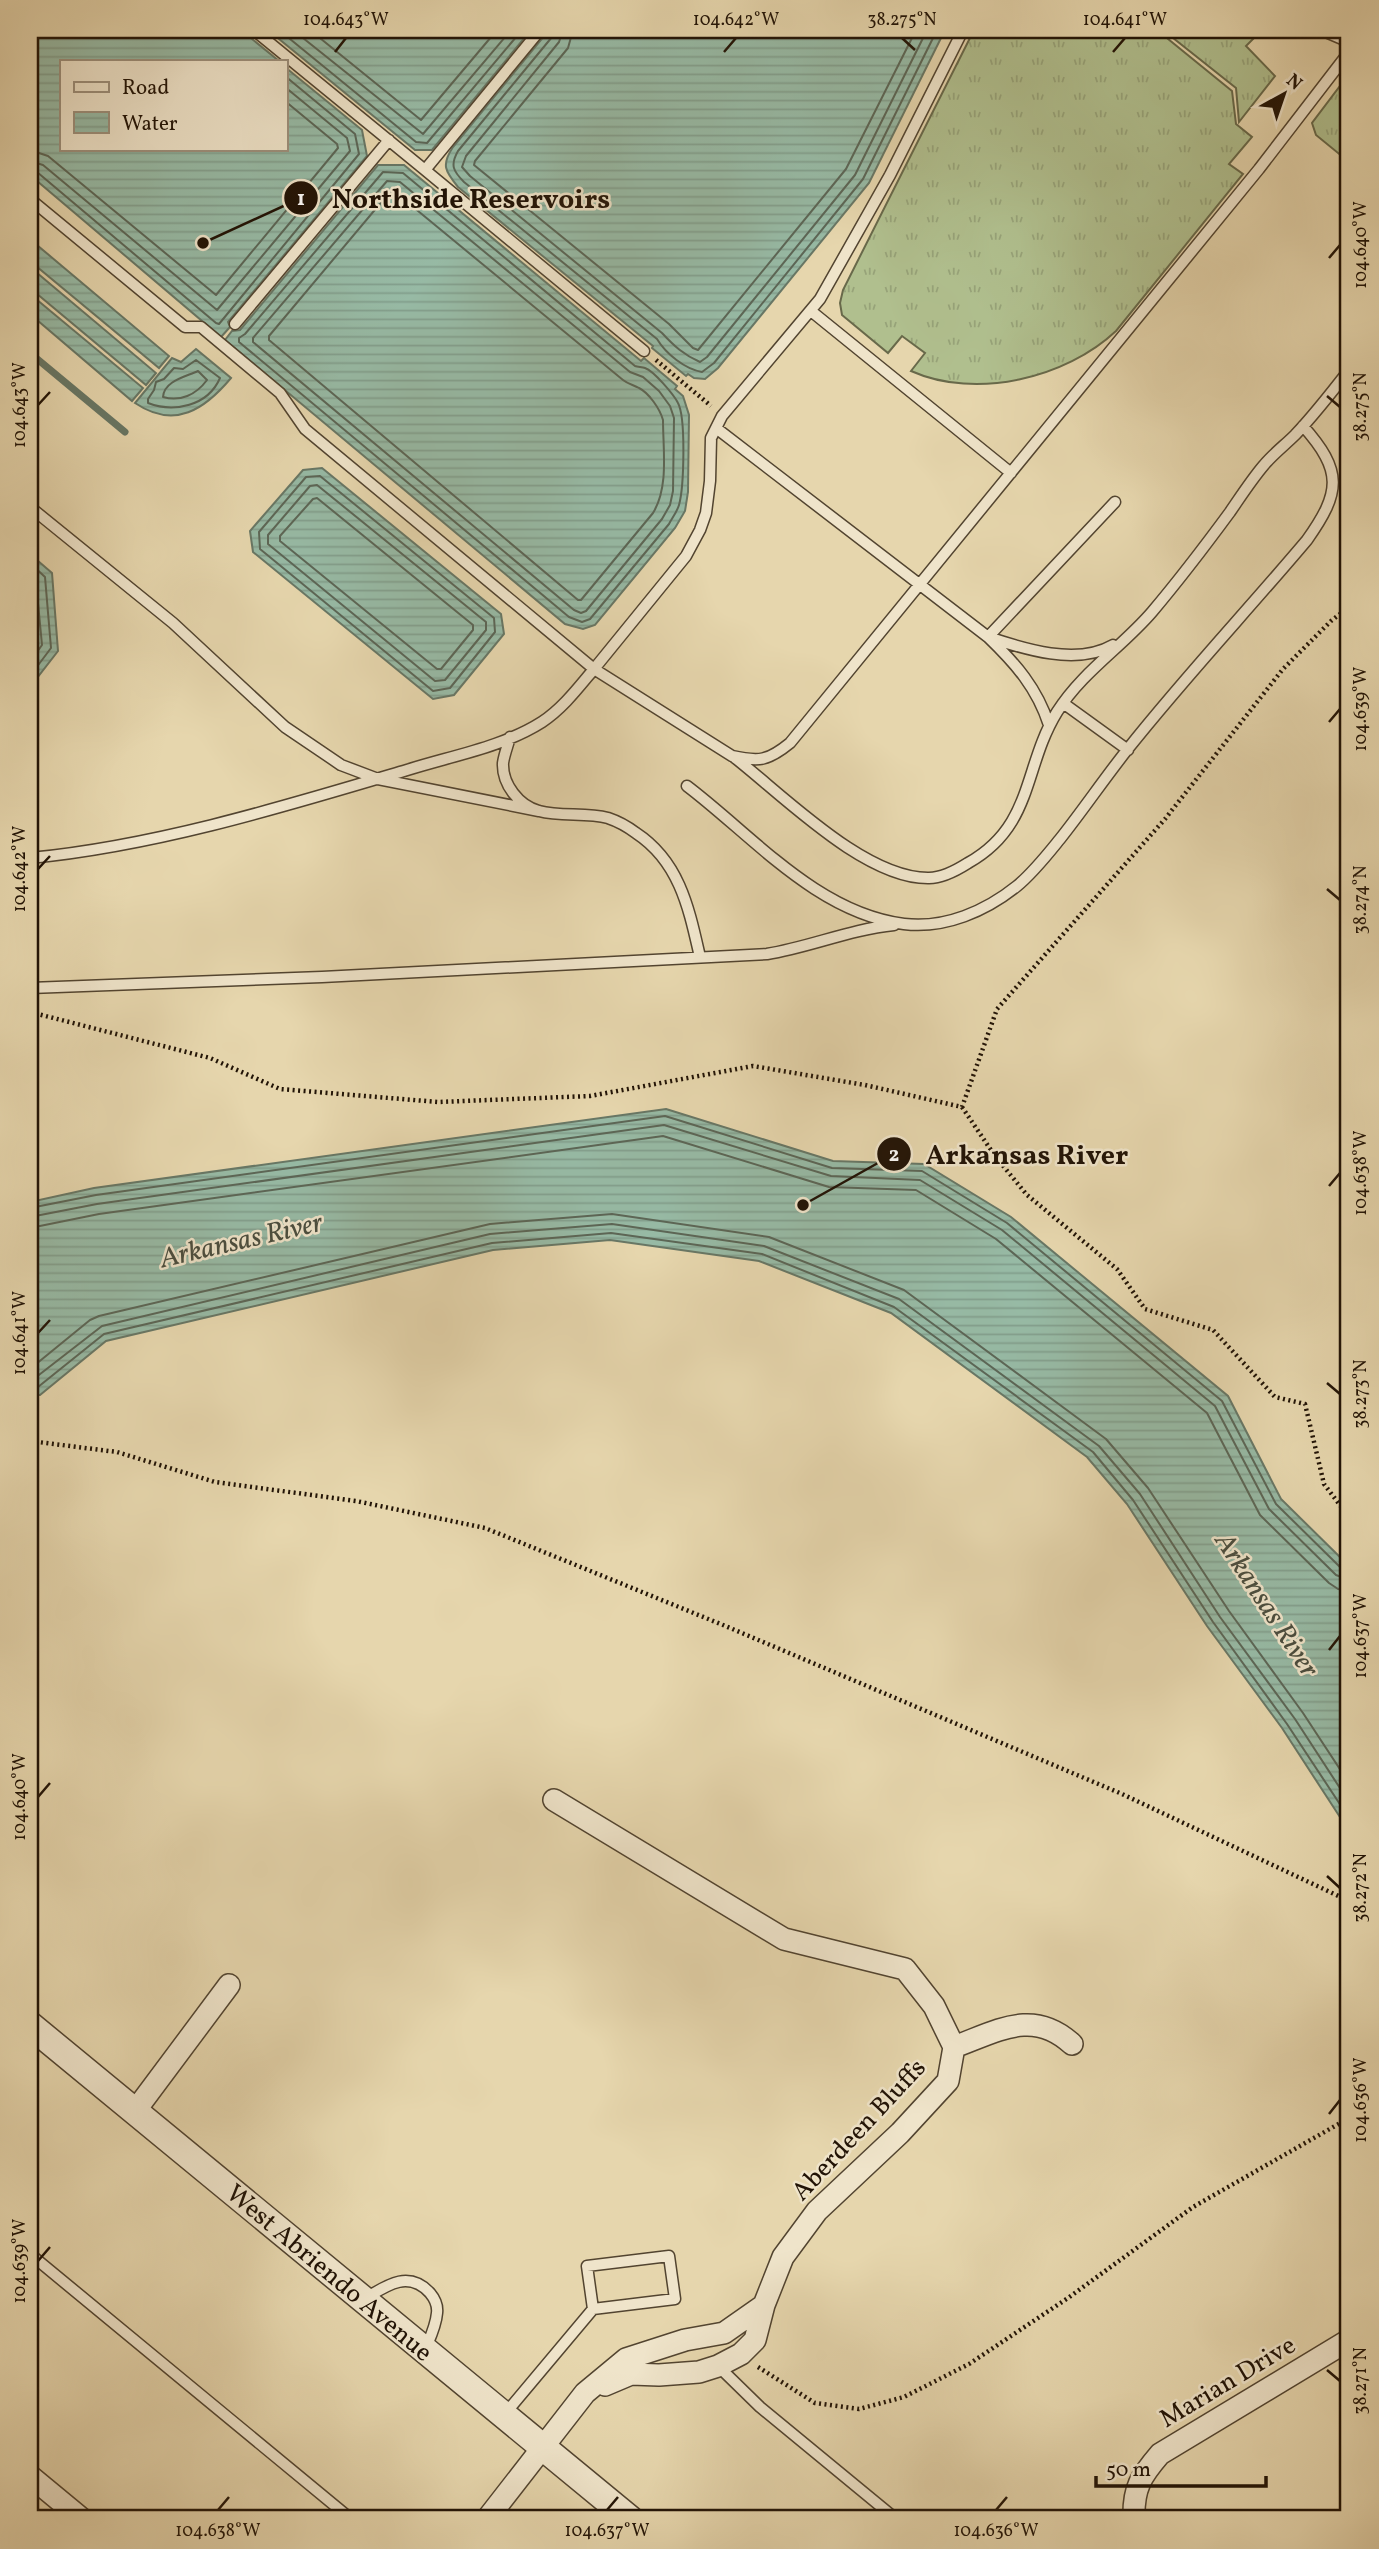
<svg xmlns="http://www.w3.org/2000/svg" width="1379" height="2549" viewBox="0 0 1379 2549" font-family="Vollkorn,serif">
<defs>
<pattern id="grass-tufts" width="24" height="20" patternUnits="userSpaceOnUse" patternTransform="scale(1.75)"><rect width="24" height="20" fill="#b0bf8e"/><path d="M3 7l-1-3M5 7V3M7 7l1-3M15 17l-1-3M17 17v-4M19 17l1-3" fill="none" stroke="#97a379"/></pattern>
<pattern id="water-rules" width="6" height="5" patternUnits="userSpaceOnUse" patternTransform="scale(1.75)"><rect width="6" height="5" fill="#97baa5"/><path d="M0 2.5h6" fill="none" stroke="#829f8d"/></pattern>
</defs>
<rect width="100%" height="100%" fill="#e6d6ad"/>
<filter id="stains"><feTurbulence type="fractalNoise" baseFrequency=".00286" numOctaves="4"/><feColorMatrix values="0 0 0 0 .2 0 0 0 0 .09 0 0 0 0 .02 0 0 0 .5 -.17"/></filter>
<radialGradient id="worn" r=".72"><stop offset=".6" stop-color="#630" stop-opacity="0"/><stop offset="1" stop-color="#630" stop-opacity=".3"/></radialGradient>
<!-- grass -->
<path fill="url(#grass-tufts)" stroke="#68694a" stroke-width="2" d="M974,30h183l75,61 4,33 16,13 -23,27 14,10 -127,157c-50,47 -140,69 -205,40l14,-18 -23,-17 -14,17 -46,-38 -2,-12 3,-13z
M1163,30h99l-16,16 29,30 -36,46 -3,-34z
M1349,74v88l-33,-27 -4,-12z"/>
<!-- water -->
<path fill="url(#water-rules)" stroke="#687765" stroke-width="2" d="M30,30h211l38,31h-218v88h224v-82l77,63 5,26 -139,166 2,5 -9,10 -191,-162z
M268,30h263l-99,120h-17z
M549,30h396l-76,153 -151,185 -13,11 -11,-1 -6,-4 -2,2 -34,-28 1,-2 -195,-159c-13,-16 -17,-22 -5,-40z
M378,165h26l237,196 3,-3 33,28 -2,3 8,7 6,19 -1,77 -3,19 -10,17 -80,97 -12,4 -18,-5 -340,-284 7,-9 8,-1z
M31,240l138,116 -10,12 -129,-107z
M30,267l126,106 -10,12 -116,-97z
M30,294l113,94 -11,13 -102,-87z
M196,349l35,29c-26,31 -56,52 -96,25l37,-45 9,4z
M322,468l179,146 3,20 -50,61 -21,4 -180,-147 -3,-21 53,-61z
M30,554l22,19 6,78 -28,36z
M666,1109l167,52 91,3 87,53 217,179 53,103 68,67v265l-67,-103 -75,-102 -80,-122 -40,-47 -196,-144 -132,-52 -149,-21 -117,10 -387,91 -66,54h-10v-193l64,-14z"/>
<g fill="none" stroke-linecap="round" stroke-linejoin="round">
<!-- shore -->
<path stroke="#5c6656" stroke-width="2" d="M279,30l137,112 11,1 95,-113
M293,30l130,104 88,-104
M310,30l111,90 76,-90
M554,30l-2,7 -94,114c-8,14 -5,20 6,31l193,157c9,15 28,30 45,33l12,-9 149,-184 74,-149
M563,30l-4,12 -93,114 -4,11 8,9 192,157c12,13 22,22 38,29l7,-5 148,-182 72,-145
M573,30l-5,18 -93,113 -1,4 195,159 24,24 5,2 148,-181 70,-139
M30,150l18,6 168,139 122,-147 -1,-4 -52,-43
M30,161l13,4 174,145 133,-159 -3,-13 -62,-51
M30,170l7,2 179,151 3,1 140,-170 -4,-20 -70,-58
M383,172l20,1 232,193c3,1 7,1 10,2 9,3 29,27 33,35 8,15 6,84 1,102 -2,7 -7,13 -10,19l-79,95 -8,3 -13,-5 -330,-275v-4l6,-4z
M387,181l13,1 230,190 13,5 16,14 11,15 4,12 -1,73 -3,14 -8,14 -76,92 -5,2 -7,-3 -321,-268v-4z
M395,192l228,188c5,4 11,5 16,8 10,5 21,21 24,32 0,30 6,67 -10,93l-72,87h-3l-309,-260v-4l120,-143z
M196,360l24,18c-12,28 -46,35 -72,25v-4l6,-9 2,-8 8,-3 10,-11 9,1z
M198,371l9,9c-11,15 -27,22 -44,17 1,-16 22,-20 35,-26z
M320,476l174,142 1,14 -45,56 -17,3 -173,-142 -1,-17 47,-55z
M317,485l169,137v8l-41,50 -10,1 -167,-137v-9l42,-49z
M317,498l156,127v5l-32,39h-4l-157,-128v-5l33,-37z
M30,563l15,14 6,71 -21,28
M30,575l6,7 6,63 -12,17
M30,1208l66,-13 569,-79 167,52 90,3 85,52 215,178 54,103 66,65 7,2
M30,1217l67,-13 567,-79 167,51 89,4 82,50 213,176 54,103 67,66 13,5
M30,1228l69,-14 564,-78 166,51 87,3 80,49 211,174 53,102 69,68 9,6 11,1
M30,1369l60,-49 9,-4 391,-92 122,-10 157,23 135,53 202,149 42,49 81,123 74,102 46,70
M30,1379l5,-1 67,-52 388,-92 122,-10 152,22 135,53 200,147 41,48 80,123 75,102 54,83
M30,1388l8,-1 66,-53 388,-91 119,-10 151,21 132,53 199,145 40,48 80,122 74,102 62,94"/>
<!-- stream -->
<path stroke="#687765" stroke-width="7" d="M30,353l95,79"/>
<defs>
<path id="service" d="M254,30l171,140
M540,30l-115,140 219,181
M963,30l-73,145 -70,124 -98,117 -11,22 -1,43 -4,32 -6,17 -14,26 -92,113 138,87c27,6 36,5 58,-13l469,-574 90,-117
M1321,30l28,12
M30,199l155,128h16l79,66 25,36 289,240c-16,19 -31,39 -52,53 -39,25 -91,34 -135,48 -121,36 -251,76 -377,88
M811,311l200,162
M235,324l154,-184
M716,428l272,209c36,12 89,29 125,8
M30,507l143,116 112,104 56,38 37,14 161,32
M1063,703l65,47
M1049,725c-12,-37 -33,-61 -61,-88l127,-135
M510,737c-2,8 -6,18 -7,26 -1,21 16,43 36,48 22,6 47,1 69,7 9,3 20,9 28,15 44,29 53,76 64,124
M734,757c50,39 131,122 195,121 13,0 28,-8 39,-15 66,-37 55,-96 89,-151 25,-40 65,-65 95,-100 27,-32 53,-66 78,-100 11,-16 22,-33 34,-47 9,-11 21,-20 31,-30 19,-20 37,-43 54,-65
M687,786c66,50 130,127 217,138 41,5 82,-13 113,-38 16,-13 30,-31 43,-47 23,-29 44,-60 67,-89 57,-72 121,-140 180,-210 34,-48 36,-69 -4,-114
M30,988l292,-11 445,-23c43,-7 84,-25 127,-29
M30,2254l321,265
M366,2298c21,-13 43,-28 64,-5 5,6 8,12 7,20 -1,13 -7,25 -12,37
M718,2366l42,41 136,112
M504,2415l89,-106 82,-10 -6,-43 -82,10 6,43"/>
<path id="minor" d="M954,2047c44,-16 79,-39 118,-3
M135,2111l94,-126
M605,2385l26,-11 28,1 40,-3 19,-6 23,-12 14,-14 9,-35
M30,2476l52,43
M487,2519l98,-126 41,-34 59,-19 39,-7 40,-28 19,-48 34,-46 83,-78 48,-52 6,-34 -20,-41 -29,-37 -121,-30 -230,-139
M1134,2519c-1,-31 7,-43 26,-65l189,-114"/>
<path id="tertiary" d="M30,2025l600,494"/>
</defs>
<!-- service casing -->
<use href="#service" stroke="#524430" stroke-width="13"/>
<!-- minor casing -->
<use href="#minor" stroke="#524430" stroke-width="24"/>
<!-- tertiary casing -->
<use href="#tertiary" stroke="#524430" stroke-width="29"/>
<!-- path -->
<path stroke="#211306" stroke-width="4.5" stroke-dasharray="2 3.5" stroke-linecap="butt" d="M656,360l55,46
M30,1012l180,46 70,31 158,13 152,-6 163,-30 112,19 97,22 35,-98 168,-190 118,-150 48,-48 18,-14
M962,1107l33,49 32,39 90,74 28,40 68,21 62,67 30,7 19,80 25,33
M30,1441l87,11 98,30 141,19 129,27 238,97 399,169 227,107
M758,2367l57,36 44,6 45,-12 65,-33 99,-66 125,-91 156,-89"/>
<!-- service -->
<use href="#service" stroke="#efe4ca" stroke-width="10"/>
<!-- minor -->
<use href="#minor" stroke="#efe4ca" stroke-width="21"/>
<!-- tertiary -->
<use href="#tertiary" stroke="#efe4ca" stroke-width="26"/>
</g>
<!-- ticks -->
<path fill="none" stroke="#211306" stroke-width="2.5" d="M902,38l13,12M335,52l11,-14M724,52l12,-14M1113,52l12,-14M1329,258l11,-13M1327,396l13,11M38,405l12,-13M1329,722l11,-13M38,869l12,-13M1327,889l13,11M1329,1186l11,-13M38,1333l12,-13M1327,1383l13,11M1329,1650l11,-14M38,1797l12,-14M1327,1876l13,12M1329,2114l11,-14M38,2261l12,-14M1327,2370l13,11M218,2510l11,-13M607,2510l11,-13M996,2510l11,-13"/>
<g text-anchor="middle" stroke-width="5" stroke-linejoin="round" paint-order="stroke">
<!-- street labels -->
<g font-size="26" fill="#211306" stroke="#efe4ca">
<text transform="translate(858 2129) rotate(-47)" y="9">Aberdeen Bluffs</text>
<text transform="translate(330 2272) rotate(40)" y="9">West Abriendo Avenue</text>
<text transform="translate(1227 2381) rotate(-31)" y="9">Marian Drive</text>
</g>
<!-- water labels -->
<g font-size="28" font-style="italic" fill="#4a4d3e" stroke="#efe4ca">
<text transform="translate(241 1239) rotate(-13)" y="10">Arkansas River</text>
<text transform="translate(1268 1604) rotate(57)" y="10">Arkansas River</text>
</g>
</g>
<!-- callouts -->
<path fill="none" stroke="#211306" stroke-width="2.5" d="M203 243L301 198M803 1205L894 1154"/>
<g fill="#211306" stroke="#efe4ca" stroke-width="2.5">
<circle cx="203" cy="243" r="7"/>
<circle cx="803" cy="1205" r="7"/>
<circle cx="301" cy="198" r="18"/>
<circle cx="894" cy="1154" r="18"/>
</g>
<g font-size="21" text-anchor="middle" font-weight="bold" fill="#fff">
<text x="301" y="205">1</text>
<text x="894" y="1161">2</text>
</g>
<g font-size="28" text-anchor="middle" font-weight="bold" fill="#211306" stroke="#efe4ca" stroke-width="5" stroke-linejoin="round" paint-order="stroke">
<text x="471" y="208">Northside Reservoirs</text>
<text x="1027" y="1164">Arkansas River</text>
</g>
<!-- margin -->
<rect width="1379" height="2549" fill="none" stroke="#e6d6ad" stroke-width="77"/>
<!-- legend -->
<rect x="60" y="60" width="228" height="91" fill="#efe4ca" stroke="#9d907c" stroke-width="2"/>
<rect x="74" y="82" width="35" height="10" fill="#efe4ca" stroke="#9d907c" stroke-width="2"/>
<text x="122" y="94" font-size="21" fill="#211306">Road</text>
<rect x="74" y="112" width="35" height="21" fill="url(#water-rules)" stroke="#9d907c" stroke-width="2"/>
<text x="122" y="130" font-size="21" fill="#211306">Water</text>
<!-- north arrow -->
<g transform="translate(1284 94) rotate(40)" stroke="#efe4ca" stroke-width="5" paint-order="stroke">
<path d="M0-5L12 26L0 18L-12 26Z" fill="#211306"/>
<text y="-10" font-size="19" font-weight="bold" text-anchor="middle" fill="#211306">N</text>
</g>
<!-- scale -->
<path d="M1096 2476v10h170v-10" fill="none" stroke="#211306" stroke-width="3.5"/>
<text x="1106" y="2476" font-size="21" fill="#211306" stroke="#efe4ca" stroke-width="5" paint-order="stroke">50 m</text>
<rect x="38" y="38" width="1302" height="2472" fill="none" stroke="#211306" stroke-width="2.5"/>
<g font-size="18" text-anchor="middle" fill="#211306">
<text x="346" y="25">104.643°W</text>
<text x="736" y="25">104.642°W</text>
<text x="902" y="25">38.275°N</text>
<text x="1125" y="25">104.641°W</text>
<text transform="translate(1360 245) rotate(-90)" y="6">104.640°W</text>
<text transform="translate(19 405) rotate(-90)" y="6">104.643°W</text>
<text transform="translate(1360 407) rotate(-90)" y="6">38.275°N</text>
<text transform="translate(1360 709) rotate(-90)" y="6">104.639°W</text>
<text transform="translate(19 869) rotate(-90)" y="6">104.642°W</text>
<text transform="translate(1360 900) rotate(-90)" y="6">38.274°N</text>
<text transform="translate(1360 1173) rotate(-90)" y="6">104.638°W</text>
<text transform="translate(19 1333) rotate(-90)" y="6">104.641°W</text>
<text transform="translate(1360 1394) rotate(-90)" y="6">38.273°N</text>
<text transform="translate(1360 1636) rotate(-90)" y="6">104.637°W</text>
<text transform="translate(19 1797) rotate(-90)" y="6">104.640°W</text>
<text transform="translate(1360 1888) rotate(-90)" y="6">38.272°N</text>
<text transform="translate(1360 2100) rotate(-90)" y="6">104.636°W</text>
<text transform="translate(19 2261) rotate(-90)" y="6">104.639°W</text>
<text transform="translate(1360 2381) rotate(-90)" y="6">38.271°N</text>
<text x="218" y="2536">104.638°W</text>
<text x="607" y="2536">104.637°W</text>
<text x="996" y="2536">104.636°W</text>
</g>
<rect width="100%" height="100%" filter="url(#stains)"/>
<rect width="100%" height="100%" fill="url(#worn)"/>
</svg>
